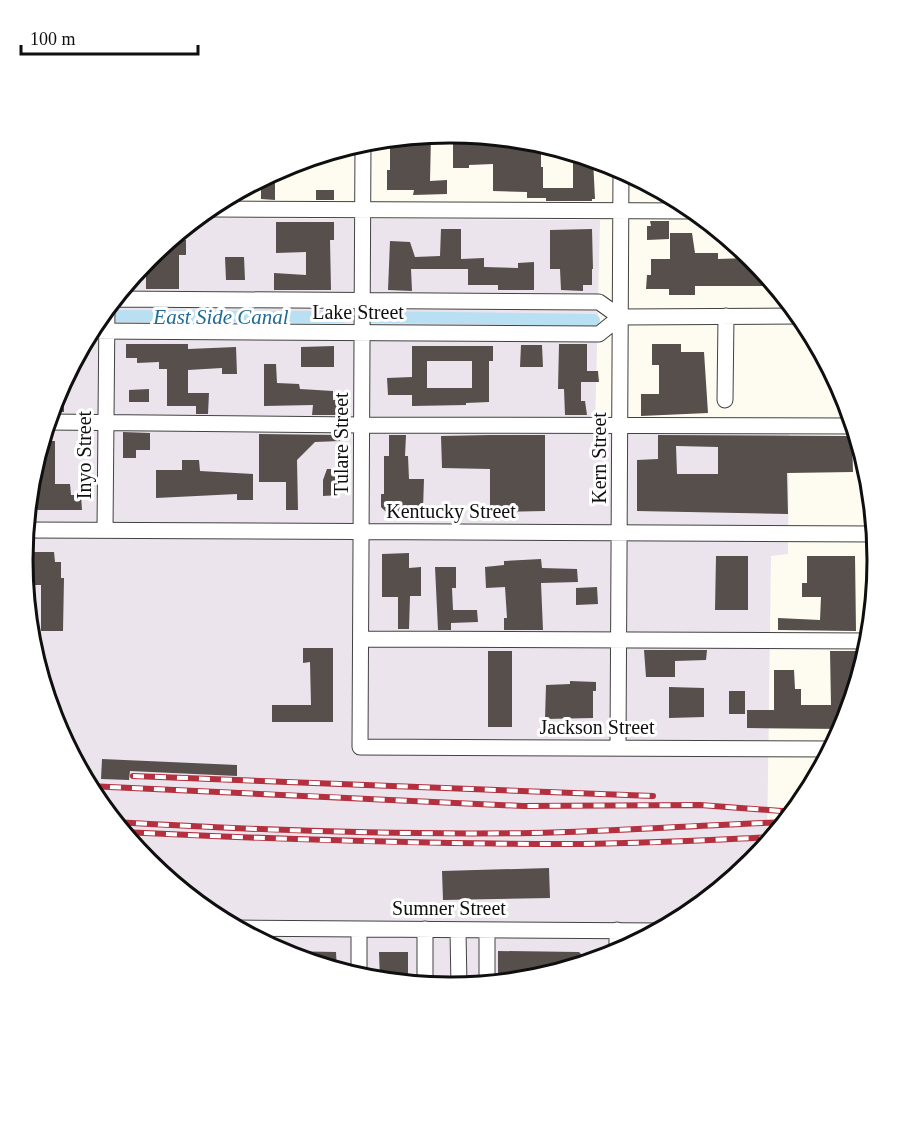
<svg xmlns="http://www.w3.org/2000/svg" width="901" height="1121" viewBox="0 0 901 1121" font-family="Georgia,serif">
<rect width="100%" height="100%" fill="#fefbf1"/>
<!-- industrial -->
<path fill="#ebe4ec" d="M196,218l404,2 -5,209 194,1 -1,124 -17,2 -4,291 -14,16 -65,54 -74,39 -80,24 -84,8 -83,-8 -81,-24 -74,-40 -64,-53 -54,-65 -39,-74 -24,-80 -8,-84 8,-83 24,-81 40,-74 53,-64z"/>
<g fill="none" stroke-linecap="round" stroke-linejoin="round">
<!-- canal -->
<path stroke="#b9e0f2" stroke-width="12" d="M100,316l242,1
M372,317l222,3"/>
</g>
<!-- building -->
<path fill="#564f4c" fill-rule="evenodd" d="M428,135l3,1 -1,45 17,-1v14l-34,1 1,-5h-27v-20h3v-32z
M490,136l48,6 1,9h2v16h2v21h30v-36l20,7 2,40h-3v2h-46v-3h-19v-6l-34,-1v-27l-24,1v3h-16v-31z
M275,177v23l-14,-1v-12h-14l16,-9z
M316,190h18v10h-18z
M650,221h19v18l-22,1v-14h4z
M276,222h58v18h-4l1,50h-57v-17l32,2v-23l-30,1z
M441,229h20v30l23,-1v9l34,1v-5l16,-1v28h-36v-5h-30v-16h-57l1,22 -24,-1 2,-49 20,1 5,15 25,-1z
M592,229l1,40h-1v16h-9v6l-22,-1 -1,-21h-10v-39z
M670,233h22l3,20h23v6l28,-1 -1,-6 21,22v12h-71v9h-26v-6h-23l1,-14h4v-16h19z
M170,240h16v15h-7v34h-33v-29z
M225,257h19l1,23h-19z
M126,344h62v5l48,-2 1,27h-15v-6l-34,2v23h21l-1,21h-12v-8h-29v-37h-8v-7l-22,1v-5h-11z
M559,344h28v27h11l1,11h-18v19h4l2,14h-22l-1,-26h-6z
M652,344h29v8h23l4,61 -67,3v-22h18v-29h-7z
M521,345h21l1,22h-23z
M334,346v21h-33v-20z
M412,346h81v15h-4v41l-23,1v2l-54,1v-11h-24l-1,-17 25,-1zM427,361h45v27h-45z
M264,364h12l1,19 22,1 1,5 33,2v9h4v15h-25l1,-10 -49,1z
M64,380v32h-14l5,-16z
M149,389v13h-20v-12z
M123,432l27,1v17h-14v8h-13z
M259,434l81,1v6l-25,1 -18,18 1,50h-12v-28h-27z
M389,435h17l-1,21h3l1,23h15l-1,30h-24v3h-13l-5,-5v-13h3v-38h5z
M490,435h55v76l-55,1v-43l-48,-1 -1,-32z
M658,435l194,1 1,36 -66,1 1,41 -151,-3v-51l21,-1zM676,446l42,1v27h-41z
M42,441h13v43h15l1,11h10l1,15h-55l4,-33z
M182,460h17l1,11 53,3v26h-16v-6l-81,4v-28h26z
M327,469h13v26l-17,1v-16z
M23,552h31l1,10h6v16h3l-1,53h-22v-46h-16z
M409,553v15l12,-1v29h-11l-1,33h-11v-32h-16v-43z
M716,556h32v54h-33z
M807,556h48l1,75 -78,-1v-12l42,2 1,-23h-19v-14h5z
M541,559l1,9 35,1 1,13 -37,1 2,47h-39v-12h3l-2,-31 -19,1 -1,-21 19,-2v-4z
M435,567h21v21h-4l1,22h24l1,12 -27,1v7h-13z
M597,587l1,17 -22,1v-17z
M303,648h30v74h-61v-17h39l-1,-43 -7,1z
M644,650h63l-1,10 -31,1v16h-29z
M488,651h24v76h-24z
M830,651h26v40l-12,38 -97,-1v-18h27v-40h20l1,19h6v16h30z
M570,681l26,1v9h-3v27l-48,1 1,-34 24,-1z
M669,687l35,1v29l-35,1z
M729,691h16v23h-16z
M102,759l135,6v11l-107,-5 -1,9 -28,-1z
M549,868l1,30 -107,2 -1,-29z
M281,951l55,1 1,19 -51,-15z
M498,951l81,1 11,11 -56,17 -36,4z
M379,952h29v32l-28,-3z"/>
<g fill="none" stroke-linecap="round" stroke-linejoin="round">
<defs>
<path id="minor" d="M363,142l-3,605 473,2
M208,209l488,2
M114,299l485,3 21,15 181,-1
M90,331l509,3 21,-17
M725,400l1,-84
M47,422l315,3 493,1
M26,530l850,4
M105,530l2,-222
M877,575v-27
M361,639l510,2
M618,748l3,-579
M235,928l427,3
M458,930l1,57
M487,930v55
M617,955v-25
M359,978v-49
M425,986v-57"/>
</defs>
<!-- minor casing -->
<use href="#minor" stroke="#424242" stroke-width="17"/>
<!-- minor -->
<use href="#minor" stroke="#fff" stroke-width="15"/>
<defs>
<path id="rail" d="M133,776l520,20
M88,786l435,20 177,-1 95,7
M114,822c139,8 279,13 418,11 85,-2 170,-8 255,-11
M122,832c148,7 296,12 444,12 70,0 139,-4 209,-7"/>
</defs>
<!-- rail casing -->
<use href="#rail" stroke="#b5303e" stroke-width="6"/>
<!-- rail -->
<use href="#rail" stroke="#fff" stroke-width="4" stroke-dasharray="11" stroke-linecap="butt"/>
</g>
<g text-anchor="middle" stroke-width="6" stroke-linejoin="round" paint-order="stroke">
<!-- street labels -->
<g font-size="20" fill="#0f0f0f" stroke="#fff">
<text x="358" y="319">Lake Street</text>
<text transform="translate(341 444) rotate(-90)" y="7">Tulare Street</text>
<text transform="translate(84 455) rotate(-90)" y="7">Inyo Street</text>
<text transform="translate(599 458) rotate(-90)" y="7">Kern Street</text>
<text x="451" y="518">Kentucky Street</text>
<text x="597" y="734">Jackson Street</text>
<text x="449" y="915">Sumner Street</text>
</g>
<!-- water labels -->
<g font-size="21" font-style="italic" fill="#206b98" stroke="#fff">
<text x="221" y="324">East Side Canal</text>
</g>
</g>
<!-- crop -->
<path d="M0 0H901V1121H0ZM33 560a417 417 0 1 1 834 0a417 417 0 1 1-834 0Z" fill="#fff" fill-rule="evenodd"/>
<path fill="none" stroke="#0f0f0f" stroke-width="3" d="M33 560a417 417 0 1 1 834 0a417 417 0 1 1-834 0Z"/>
<!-- scale -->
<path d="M21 45v9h177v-9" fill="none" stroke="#0f0f0f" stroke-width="3"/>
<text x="30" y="45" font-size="18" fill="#0f0f0f" stroke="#ffffff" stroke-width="4.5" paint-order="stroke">100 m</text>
</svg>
